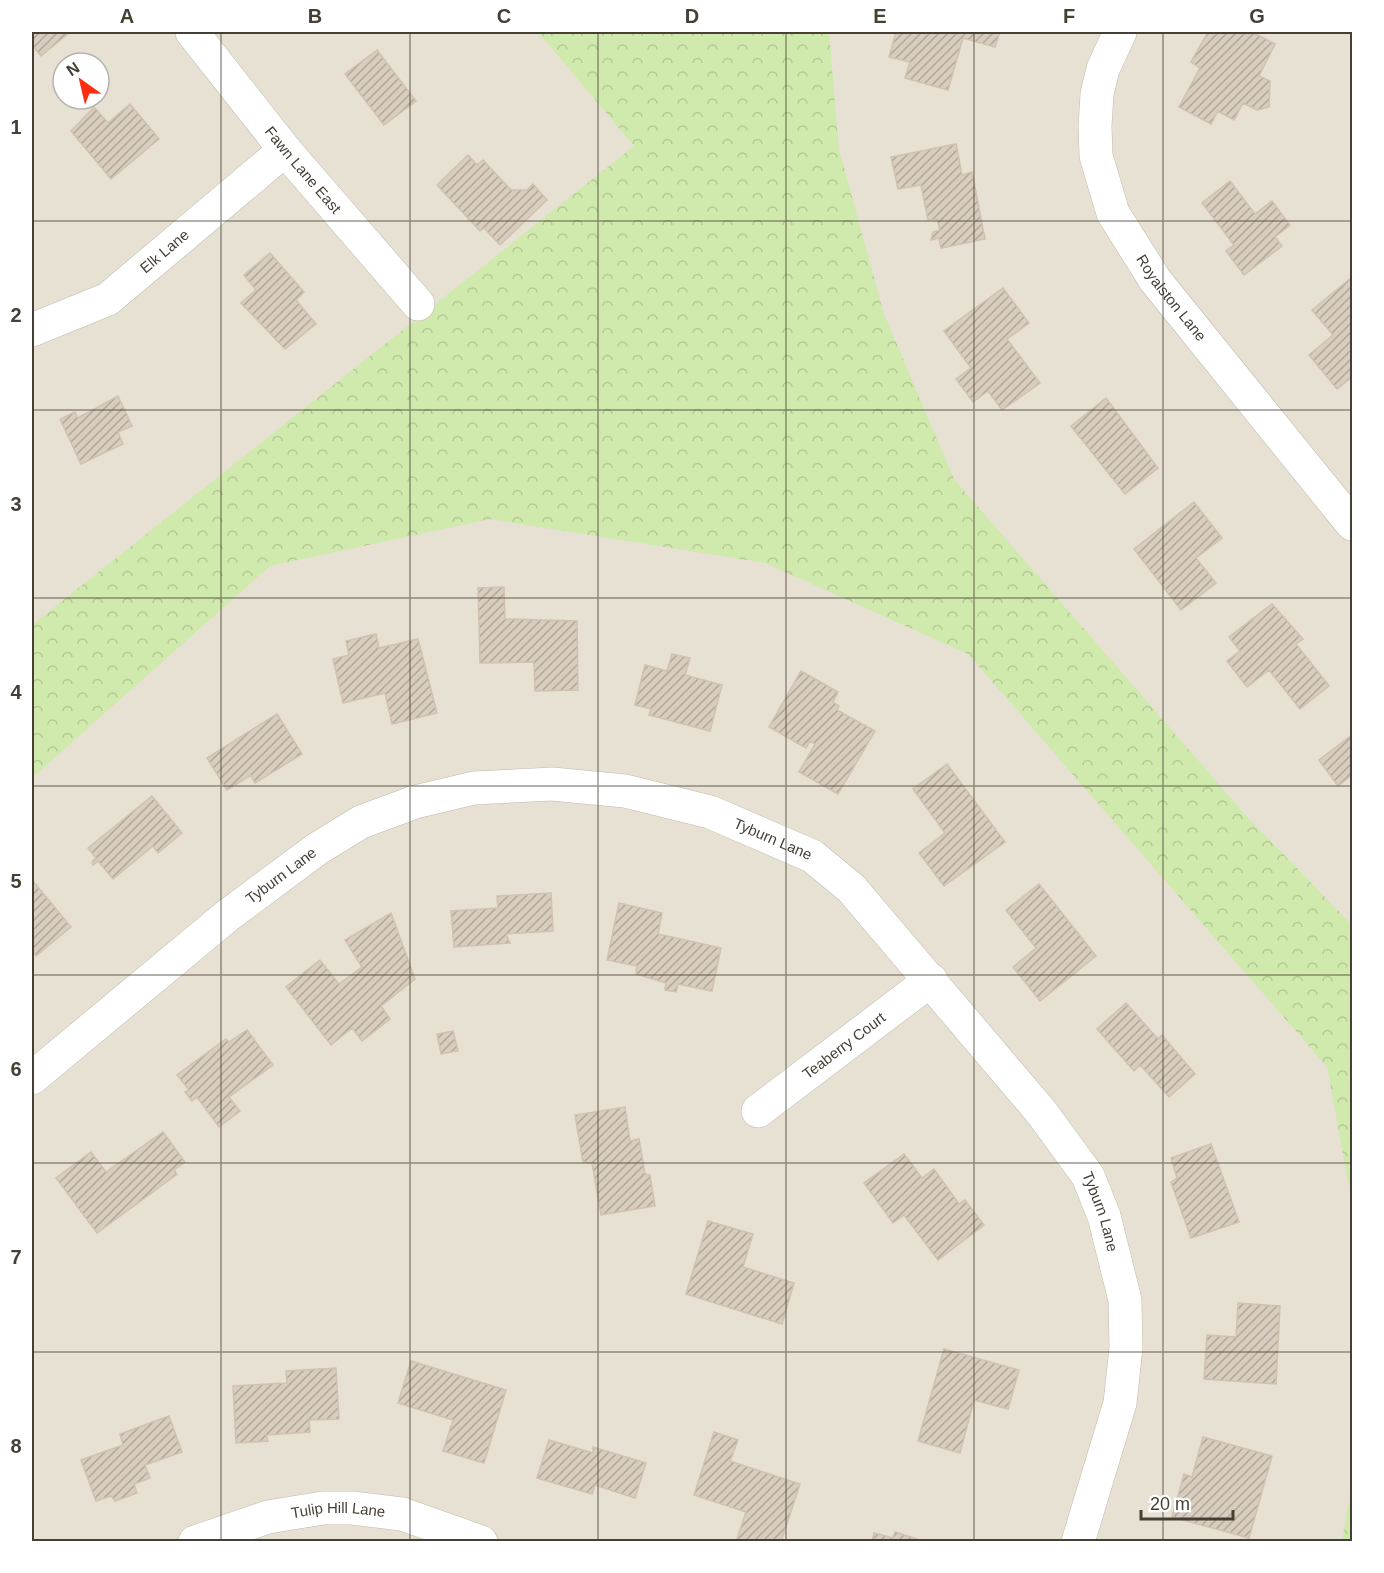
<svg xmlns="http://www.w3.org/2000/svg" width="1384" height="1573" viewBox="0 0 1384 1573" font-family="Helvetica,sans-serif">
<defs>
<pattern id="forest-crowns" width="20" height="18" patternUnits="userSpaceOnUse" patternTransform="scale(1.5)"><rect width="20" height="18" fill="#d0e9ad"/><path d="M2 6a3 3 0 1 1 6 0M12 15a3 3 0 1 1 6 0" fill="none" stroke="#b4c995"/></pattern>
<pattern id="building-hatch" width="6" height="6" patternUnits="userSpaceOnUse" patternTransform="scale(1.5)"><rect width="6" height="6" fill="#d8cdbe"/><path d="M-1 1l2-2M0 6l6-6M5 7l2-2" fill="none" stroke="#b1a89b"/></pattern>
</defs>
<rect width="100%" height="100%" fill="#f3efe6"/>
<!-- residential -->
<path fill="#e7e1d4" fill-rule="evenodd" d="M32,32h1320v1509h-1320zM63,63h36v36h-36z"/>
<!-- forest -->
<path fill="url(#forest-crowns)" d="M538,32h291l10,117 45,165 70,165 295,340 103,106v279l-25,-137 -359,-413 -203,-91 -275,-44 -220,47 -238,212v-153l602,-479z
M1352,1483v58h-10z"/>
<!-- building -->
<path fill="url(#building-hatch)" stroke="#d0c2ae" stroke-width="1.5" d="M32,32h38l-29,24 -9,-11z
M896,32h104l-5,15 -32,-9 -15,52 -43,-12 5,-16 -21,-5z
M1208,32h44l23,12 -16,32 11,5 -1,26 -12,3 -14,-7 -9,17 -16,-9 -7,13 -32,-17 21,-39 -9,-6z
M377,50l39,51 -32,24 -39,-51z
M130,104l29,35 -48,40 -40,-48 23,-24 14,16z
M956,144l6,31 10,-3 13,67 -44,9 -2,-10 -8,2 2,-8 7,-2 -3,-11 -9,1 -7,-35 -23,4 -7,-32z
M468,155l9,10 6,-5 28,30h16l6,-6 14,16 -47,45 -16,-17 -4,3 -43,-46z
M1230,181l25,33 17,-13 18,24 -15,12 7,9 -38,29 -18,-24 8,-6 -32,-42z
M270,253l34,39 -8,8 20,24 -31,25 -44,-46 15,-13 -12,-15z
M1352,277v100l-15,12 -28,-34 24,-20 -21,-25z
M1003,288l26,35 -22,16 33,44 -38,27 -14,-19 -15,11 -17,-23 15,-11 -27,-37z
M118,396l14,30 -14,6 5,12 -42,20 -21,-45 15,-7 3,6z
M1106,398l52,70 -33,26 -54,-68z
M1194,502l28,36 -26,20 20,25 -35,27 -47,-61z
M504,587l1,32 72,2 1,69 -43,1 -1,-29 -54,1 -2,-75z
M1272,604l31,35 -7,5 33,42 -29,23 -31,-39 -22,17 -20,-26 13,-10 -11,-14z
M376,634l3,14 39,-9 19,74 -45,11 -7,-31 -42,10 -10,-44 16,-4 -3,-14z
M672,654l18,4 -5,17 37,10 -12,46 -61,-16 2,-6 -16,-4 10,-40 22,6z
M801,671l37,21 -5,10 6,4 -2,4 38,21 -37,63 -39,-22 16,-28 -5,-3 -4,7 -37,-21z
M277,714l25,40 -47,29 -4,-8 -24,15 -20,-32z
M1352,735v40l-14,11 -19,-26z
M947,764l58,78 -61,44 -25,-33 26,-20 -32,-44z
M152,796l30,37 -24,20 -5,-7 -40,33 -15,-18 -5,4 -1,-3 4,-4 -8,-10z
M32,880l39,47 -35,29 -4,-6z
M1039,884l57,72 -56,45 -27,-34 23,-19 -30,-38z
M551,893l2,38 -47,3 4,9 -56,4 -3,-36 47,-3 -1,-12z
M619,903l43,10 -4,21 63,14 -9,43 -34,-7 -2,8 -11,-2 1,-7 -30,-9 1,-8 -30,-6z
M391,913l24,66 -34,27 9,13 -28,22 -10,-13 -21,17 -45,-58 34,-27 19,24 23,-17 -17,-27z
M1126,1003l32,36 4,-4 33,39 -26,23 -29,-32 -6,6 -37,-42z
M247,1030l26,35 -44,32 11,14 -21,16 -22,-30 -5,4 -7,-9 4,-2 -12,-15 49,-36 3,3z
M453,1031l5,20 -17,3 -4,-20z
M625,1107l5,34 9,-2 6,35 5,1 5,31 -54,9 -9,-52 -9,-1 -8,-47z
M163,1132l22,30 -11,8 3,4 -80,59 -41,-55 35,-26 15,20z
M1211,1144l28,78 -48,16 -20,-56 6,-4 -6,-20z
M904,1154l18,24 12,-9 25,35 6,-4 19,25 -46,35 -34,-45 -11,8 -29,-40z
M708,1221l45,13 -10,33 51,16 -12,41 -96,-30z
M1238,1303l42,3 -4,78 -72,-5 3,-44 29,2z
M944,1349l75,21 -11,39 -34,-9 -14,53 -42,-12z
M411,1361l95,29 -22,73 -41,-12 10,-31 -55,-17z
M336,1368l3,51 -30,1 1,12 -44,3 2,6 -32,2 -3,-57 54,-3 -1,-12z
M169,1416l13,36 -37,13 5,13 -16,6 3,9 -22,8 -4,-5 -15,5 -15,-41 42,-15 -3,-11z
M714,1432l24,8 -8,21 70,23 -19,58h-36l-8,-3 9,-27 -52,-17z
M1203,1437l69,19 -23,82 -77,-21 12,-43 8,3z
M549,1440l44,13v-6l53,16 -11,35 -40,-13 -3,9 -55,-16z
M895,1532l31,10h-54l2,-9 19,5z"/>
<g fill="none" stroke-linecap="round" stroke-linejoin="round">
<defs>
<g id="minor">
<path id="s1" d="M192,32l93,118 133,154"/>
<path id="s2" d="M1120,32l-17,37 -6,25 -2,32 1,30 17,57 42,67 197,244"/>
<path id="s3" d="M32,330l76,-31 177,-149"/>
<path id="s4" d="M32,1078l195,-162 90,-67 44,-27 54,-20 59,-14 78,-4 73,7 85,21 102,44 39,32 191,225 46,63 16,40 21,84 1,48 -6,55 -42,139"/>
<path id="s5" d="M758,1111l173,-131"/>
<path id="s6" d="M195,1542l73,-25 55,-9h29l50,6 79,28"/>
</g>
</defs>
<!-- minor casing -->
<use href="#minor" stroke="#c2b9ab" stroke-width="34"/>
<!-- minor -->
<use href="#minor" stroke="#fff" stroke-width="33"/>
</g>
<!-- grid -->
<path fill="none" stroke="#463f35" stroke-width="1.5" stroke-opacity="0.55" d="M221,32v1510M410,32v1510M598,32v1510M786,32v1510M974,32v1510M1163,32v1510M32,221h1320M32,410h1320M32,598h1320M32,786h1320M32,975h1320M32,1163h1320M32,1352h1320"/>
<g text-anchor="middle" stroke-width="4.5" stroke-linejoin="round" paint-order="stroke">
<!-- street labels -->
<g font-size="15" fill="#463f35" stroke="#fff">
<text dy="5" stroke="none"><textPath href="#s1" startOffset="177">Fawn Lane East</textPath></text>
<text dy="5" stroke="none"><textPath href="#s3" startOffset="156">Elk Lane</textPath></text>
<text dy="5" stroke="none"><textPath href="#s2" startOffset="291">Royalston Lane</textPath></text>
<text dy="5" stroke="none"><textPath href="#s4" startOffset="843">Tyburn Lane</textPath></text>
<text dy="5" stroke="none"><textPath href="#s4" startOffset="321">Tyburn Lane</textPath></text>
<text dy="5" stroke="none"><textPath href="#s5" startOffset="108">Teaberry Court</textPath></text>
<text dy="5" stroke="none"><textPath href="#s4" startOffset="1347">Tyburn Lane</textPath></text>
<text dy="5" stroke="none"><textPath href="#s6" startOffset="148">Tulip Hill Lane</textPath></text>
</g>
</g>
<!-- border -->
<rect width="1384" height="1573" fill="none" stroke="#ffffff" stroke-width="66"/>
<!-- north arrow -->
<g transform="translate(81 81) rotate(326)"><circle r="28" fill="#ffffff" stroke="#b5b2ae" stroke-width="1.5"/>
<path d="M0-4.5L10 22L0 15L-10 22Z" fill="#ff2e11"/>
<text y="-9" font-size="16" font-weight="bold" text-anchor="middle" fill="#463f35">N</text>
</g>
<!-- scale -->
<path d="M1141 1510v9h92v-9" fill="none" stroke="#463f35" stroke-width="3"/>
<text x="1150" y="1510" font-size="18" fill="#463f35" stroke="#ffffff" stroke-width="4.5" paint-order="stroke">20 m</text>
<rect x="33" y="33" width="1318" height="1507" fill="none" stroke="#463f35" stroke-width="2"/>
<g font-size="20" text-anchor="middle" font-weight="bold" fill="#463f35">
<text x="127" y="23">A</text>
<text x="315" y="23">B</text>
<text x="504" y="23">C</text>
<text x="692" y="23">D</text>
<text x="880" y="23">E</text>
<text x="1069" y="23">F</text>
<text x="1257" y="23">G</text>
<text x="16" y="134">1</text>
<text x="16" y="322">2</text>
<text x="16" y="511">3</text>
<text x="16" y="699">4</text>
<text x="16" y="888">5</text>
<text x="16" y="1076">6</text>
<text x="16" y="1264">7</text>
<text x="16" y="1453">8</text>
</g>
</svg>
